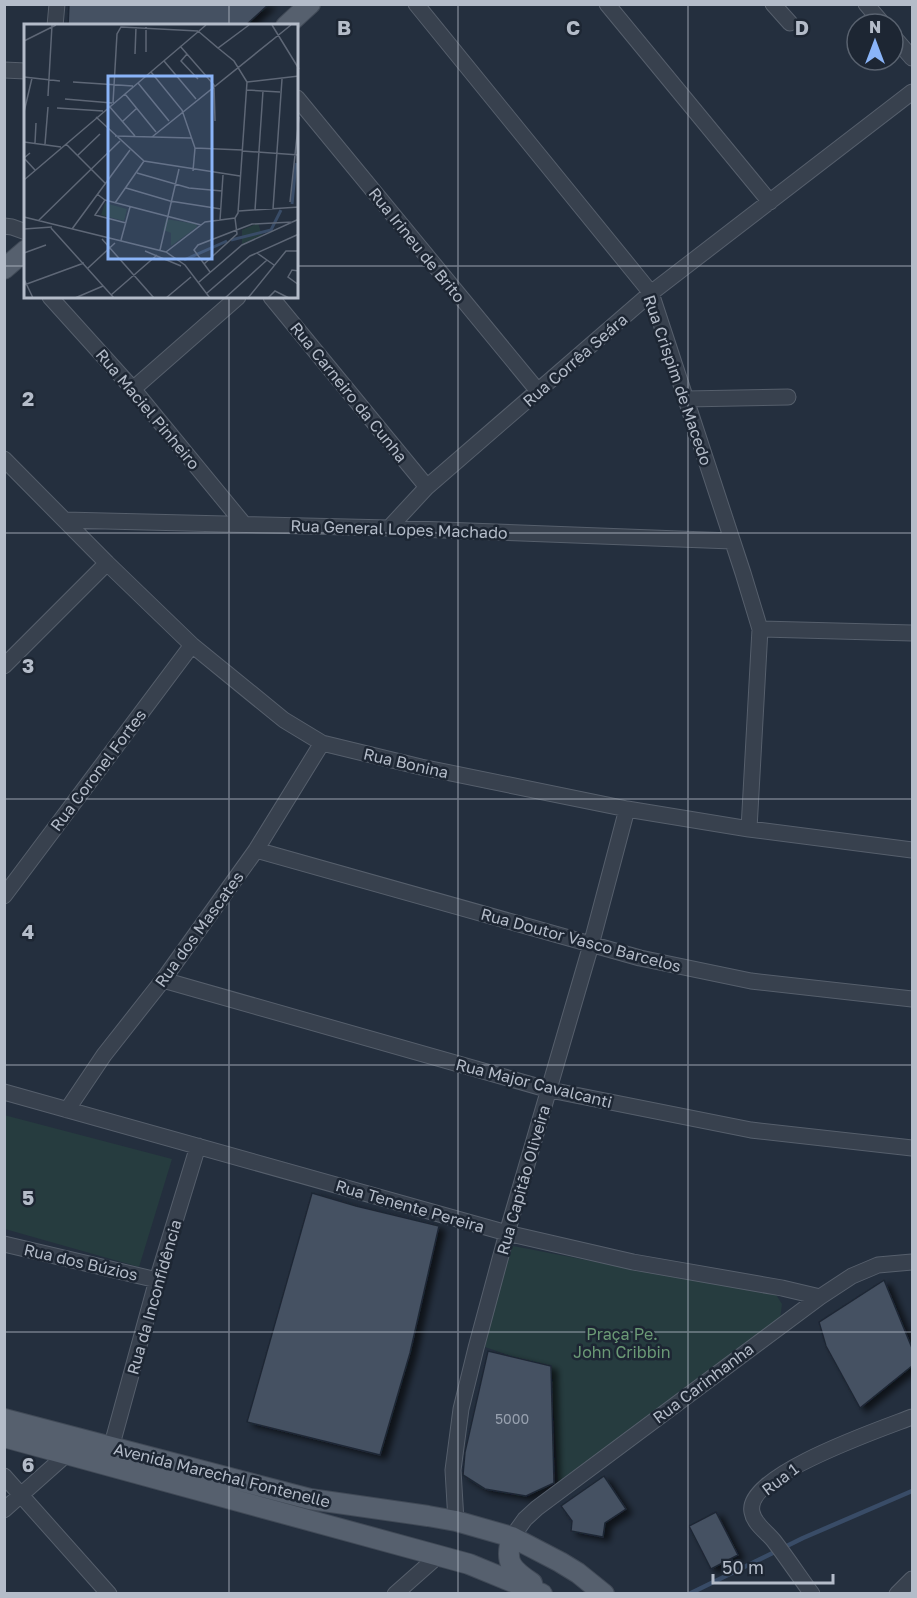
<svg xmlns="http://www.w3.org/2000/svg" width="917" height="1598" viewBox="0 0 917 1598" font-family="'Golos Text',sans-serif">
<defs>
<filter id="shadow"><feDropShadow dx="6" dy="4" stdDeviation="3" flood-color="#0009"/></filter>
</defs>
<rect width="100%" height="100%" fill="#242f3e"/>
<!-- green -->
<path fill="#263c3f" d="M4,1115l168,44 -33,108 -134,-38z
M508,1245l125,24 140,21 9,14 -2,16 -222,164 -7,-118 -35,-8 -31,-11z"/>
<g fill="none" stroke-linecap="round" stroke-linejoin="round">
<!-- stream -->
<path stroke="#394c67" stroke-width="4.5" d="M689,1594l114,-56 109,-47"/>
</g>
<!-- building -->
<path fill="#455162" stroke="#1f2835" stroke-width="1.5" filter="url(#shadow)" d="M69,4h200l-24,22h-177z
M312,1193l44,13 83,20 -29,127 -30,102 -133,-33z
M884,1280l28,68v18l-52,42 -34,-62 -7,-24z
M488,1351l63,15 3,117 -28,13 -41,-7 -22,-14 2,-23z
M604,1476l22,33 -21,14 -2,14 -32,-6 1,-10 -11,-15z
M716,1512l22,43 -27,14 -22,-43z"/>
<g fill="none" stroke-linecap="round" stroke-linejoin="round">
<defs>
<path id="minor" d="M416,4l235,289 92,280 17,56 -11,200
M607,4l163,198
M773,4l17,19
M866,4l17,20
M55,26l2,-22
M893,36l19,22
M4,70l22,1
M297,98l241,293
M4,226l8,1 14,5
M50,297l83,92 110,134
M271,297l156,190
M133,389l105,-92
M686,399l102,-2
M4,459l103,104 85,82 92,75 38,23 99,24 206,42 122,20 163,21
M65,520l324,8 343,13
M389,528l38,-41 224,-194 261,-201
M760,629l152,4
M4,666l103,-103
M256,850l384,108 111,23 161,18
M4,896l188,-251
M163,980l387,110 201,40 161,18
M4,1092l503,141 126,29 149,26 38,9
M67,1110l37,-55 59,-75 93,-130 66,-107
M4,1244l153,36
M111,1448l46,-168 41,-134
M4,1476l105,118
M4,1510l63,-56
M456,1521l-3,-51 8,-61 15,-61 31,-115 84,-288 36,-136
M512,1537l13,-18 12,-11 283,-211 32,-21 26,-11 34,-3
M395,1594l43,-38
M812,1594c-13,-18 -25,-36 -38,-53 -7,-9 -20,-17 -22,-29 -8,-37 132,-84 160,-95
M897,1594l15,-15"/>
<path id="major" d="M286,26l24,-22
M4,269l22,-19
M4,1419l306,80 118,17 28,5 56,16 48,25 18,11 26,21
M4,1437l465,127 73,30
M512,1537c-8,25 -1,32 20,46"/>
</defs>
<!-- minor casing -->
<use href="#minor" stroke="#565f6c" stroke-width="17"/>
<!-- major casing -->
<use href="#major" stroke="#414a57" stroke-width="22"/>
<!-- minor -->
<use href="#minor" stroke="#38414e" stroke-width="15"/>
<!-- major -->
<use href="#major" stroke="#56606e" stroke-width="20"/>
</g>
<!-- grid -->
<path fill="none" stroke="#b4bcc9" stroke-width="1.5" stroke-opacity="0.55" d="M229,4v22M458,4v1590M688,4v1590M4,266h22M297,266h615M229,297v1297M4,533h908M4,799h908M4,1065h908M4,1332h908"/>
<g text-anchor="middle" stroke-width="5" stroke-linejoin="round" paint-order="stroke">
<!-- number labels -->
<g font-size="14" fill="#98a1af">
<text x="512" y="1424">5000</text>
</g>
<!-- street labels -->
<g font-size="16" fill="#b4bcc9" stroke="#1d2633">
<text transform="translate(417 245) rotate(51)" y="6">Rua Irineu de Brito</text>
<text transform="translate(575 360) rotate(-41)" y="6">Rua Corrêa Seára</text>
<text transform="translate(678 380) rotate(71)" y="6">Rua Crispim de Macedo</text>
<text transform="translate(349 392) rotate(51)" y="6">Rua Carneiro da Cunha</text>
<text transform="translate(148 409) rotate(50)" y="6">Rua Maciel Pinheiro</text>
<text transform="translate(399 529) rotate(2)" y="6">Rua General Lopes Machado</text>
<text transform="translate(406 763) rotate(13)" y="6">Rua Bonina</text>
<text transform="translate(98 770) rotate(-53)" y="6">Rua Coronel Fortes</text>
<text transform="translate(199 929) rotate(-54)" y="6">Rua dos Mascates</text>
<text transform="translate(581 940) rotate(15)" y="6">Rua Doutor Vasco Barcelos</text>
<text transform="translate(534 1083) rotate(14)" y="6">Rua Major Cavalcanti</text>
<text transform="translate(523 1180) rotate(-74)" y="6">Rua Capitão Oliveira</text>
<text transform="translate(410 1206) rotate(16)" y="6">Rua Tenente Pereira</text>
<text transform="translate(81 1262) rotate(13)" y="6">Rua dos Búzios</text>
<text transform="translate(154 1297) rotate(-74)" y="6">Rua da Inconfidência</text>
<text transform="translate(703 1383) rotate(-37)" y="6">Rua Carinhanha</text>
<text transform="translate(222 1475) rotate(14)" y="6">Avenida Marechal Fontenelle</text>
<text transform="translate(780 1479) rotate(-37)" y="6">Rua 1</text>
</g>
<!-- park labels -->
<g font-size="16" fill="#6b9a76" stroke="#1d2633">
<text x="622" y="1340">Praça Pe.<tspan x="622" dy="18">John Cribbin</tspan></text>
</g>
</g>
<!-- overview -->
<g transform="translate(24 24)">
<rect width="274" height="274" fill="#242f3e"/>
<path d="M81,179l22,6 -3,12 -23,-6zM142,195l30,5 1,3 -26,19v-13l-8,-3zM234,199l4,12 -20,9v-14z" fill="#263c3f"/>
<path fill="none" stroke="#394c67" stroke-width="3" d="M268,180l4,-41M207,216l40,-10 10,-20M160,236l43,-19"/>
<path fill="none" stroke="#5e6776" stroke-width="1.5" d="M248,1l27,44M174,7l20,17 31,-23M0,17l32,-16M156,22l34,39 1,36M122,28v-25M111,30l1,-27M163,30l-6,7 17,18M140,37l32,38M127,48l31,38 13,38 -2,23M0,53l36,4M49,58l60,4M223,58l52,-6M114,59l31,38M223,66l33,2M101,70l31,38M24,72l4,-71M41,75l47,4M89,79l4,-69 4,-7 77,4M85,82l26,30M33,84l46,3M0,88l8,-34M72,93l48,44 96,15M99,97l14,-13M91,112l76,2M128,113l139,-112M0,118l37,5M11,119l1,-20M21,120l3,-37M42,120l39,39M171,124l47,2M218,127l57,4M6,129l-6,5 11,12M54,131l22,-21M113,149l52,15 33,3M0,156l182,-155M102,164l44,13 51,8M73,170l8,6 96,25M81,176l-10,15 31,8M266,178l9,-85M91,179l29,-42M249,185l9,-130M231,186l8,-119M215,187l60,-4M0,193l142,35 19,13 25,33M196,196l3,-45M14,197l82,-80M27,204l63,70M0,205l28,-2M48,205l58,-79M78,215l52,59M97,216l9,-33M136,226l19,-81M121,227l36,15M142,228l39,-30 30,-4 3,-5 9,-131 -13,-21 -16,-13M0,229l22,-8M233,229l17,12M180,240l33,-30 -2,-16M64,244l27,-25M275,247l-7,-1 -4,7 11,8M186,248l-16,-22 4,-5 54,-21 41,-2M0,255l9,19M175,258l43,-37 57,-26M0,261l60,-22M183,269l43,-37 49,-22M87,271l46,-40M51,274l28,-12M142,274l25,-21M201,274l42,-38M224,274l38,-47h13M244,274l7,-7 14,7"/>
<path fill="#8ab4f8" fill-opacity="0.15" stroke="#8ab4f8" stroke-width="3" d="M84,52h104v183h-104z"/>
<rect width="274" height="274" fill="none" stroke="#b4bcc9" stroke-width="3"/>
</g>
<g font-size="20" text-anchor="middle" font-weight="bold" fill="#b4bcc9" stroke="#1d2633" stroke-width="5" stroke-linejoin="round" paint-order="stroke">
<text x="344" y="35">B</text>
<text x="573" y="35">C</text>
<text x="802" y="35">D</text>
<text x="28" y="406">2</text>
<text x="28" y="673">3</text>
<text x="28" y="939">4</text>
<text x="28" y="1205">5</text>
<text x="28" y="1472">6</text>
</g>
<!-- border -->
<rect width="917" height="1598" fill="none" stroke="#b4bcc9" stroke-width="12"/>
<!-- north arrow -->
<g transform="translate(875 42)"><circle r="28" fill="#1d2633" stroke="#59626f" stroke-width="1.5"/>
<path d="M0-4.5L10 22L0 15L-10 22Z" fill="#8ab4f8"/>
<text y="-9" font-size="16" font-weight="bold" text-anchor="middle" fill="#b4bcc9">N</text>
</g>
<!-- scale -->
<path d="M713 1574v9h120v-9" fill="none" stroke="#b4bcc9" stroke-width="3"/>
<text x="722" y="1574" font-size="18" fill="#b4bcc9" stroke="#1d2633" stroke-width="4.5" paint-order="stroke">50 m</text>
</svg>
